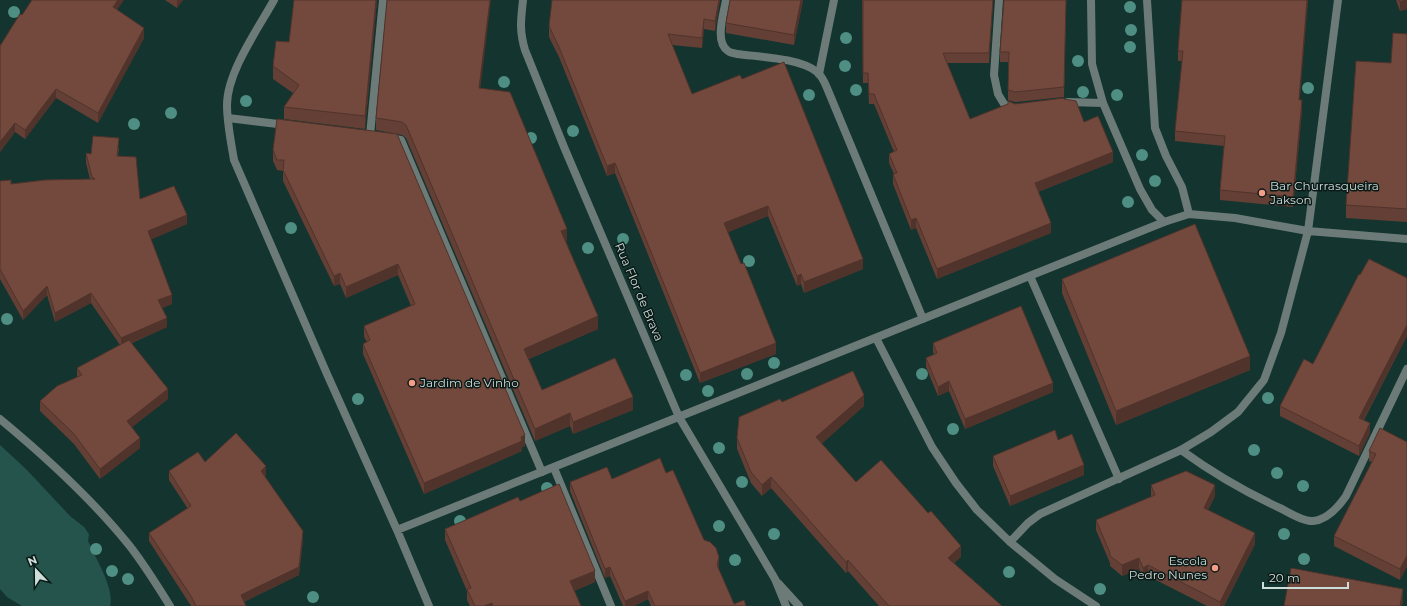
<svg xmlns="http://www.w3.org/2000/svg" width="1407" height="606" viewBox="0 0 1407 606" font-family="Montserrat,sans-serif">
<rect width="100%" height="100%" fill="#14342f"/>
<!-- green -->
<path fill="#24544c" d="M0,445l26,24 44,47 14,11 5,7 -1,7c7,16 27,48 22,65h-88l-15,-9 -7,-8z"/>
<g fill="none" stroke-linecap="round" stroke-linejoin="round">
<!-- service -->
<path stroke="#6c7b77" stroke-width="8" d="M999,0l-5,75 4,19 6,10 10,4h2
M1091,0l1,64 11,39 37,86 12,21 12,12
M819,74l15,-74
M1068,102l35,1
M228,118l58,7
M370,135l13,-135
M389,138l12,2 141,332
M1181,450c33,24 64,42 101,59 7,4 23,13 31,12 15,-1 26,-15 33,-25l61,-127
M554,468l57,138"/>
<!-- minor -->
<path stroke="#6c7b77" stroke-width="8" d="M274,0c-16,29 -47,72 -47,105 0,18 4,37 7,55l93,214 70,156 32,76
M523,0c-2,19 -4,30 2,50l39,97 115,270 96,162 11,27
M726,0c-2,13 -12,42 2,51 2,2 6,2 9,3 23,3 63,4 80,18 5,4 8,11 10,16l96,231
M1147,0l8,128 11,28 16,31 7,27
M1030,276l89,203
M876,338l56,109 24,36 21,27 33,32 45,37 41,27
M0,419c46,38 91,79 129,126 15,19 28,40 41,61
M397,530l767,-308 25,-8 46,4 73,13 99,8
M1010,542l18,-19 12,-9 141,-64 30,-18 27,-20 26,-32 17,-47 27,-102 30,-231
M778,583l21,23"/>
</g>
<!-- trees -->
<g fill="#4e8e83">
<circle cx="1130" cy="7" r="6"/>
<circle cx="14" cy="12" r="6"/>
<circle cx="1131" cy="30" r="6"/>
<circle cx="846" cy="38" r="6"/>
<circle cx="1130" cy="47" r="6"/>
<circle cx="1078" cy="61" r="6"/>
<circle cx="845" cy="66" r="6"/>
<circle cx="504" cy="82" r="6"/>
<circle cx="1308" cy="88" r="6"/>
<circle cx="856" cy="90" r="6"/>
<circle cx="1083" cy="92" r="6"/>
<circle cx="809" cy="95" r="6"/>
<circle cx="1117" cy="95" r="6"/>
<circle cx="246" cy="101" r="6"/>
<circle cx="171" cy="113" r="6"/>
<circle cx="134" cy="124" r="6"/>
<circle cx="573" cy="131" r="6"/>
<circle cx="531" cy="138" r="6"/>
<circle cx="1142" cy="155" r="6"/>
<circle cx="1155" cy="181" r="6"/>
<circle cx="1128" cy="202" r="6"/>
<circle cx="291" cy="228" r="6"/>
<circle cx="623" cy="239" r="6"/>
<circle cx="588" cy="248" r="6"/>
<circle cx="749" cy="261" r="6"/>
<circle cx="7" cy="319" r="6"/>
<circle cx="774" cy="363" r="6"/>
<circle cx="747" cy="374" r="6"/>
<circle cx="922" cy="374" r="6"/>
<circle cx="686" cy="375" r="6"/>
<circle cx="708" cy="391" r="6"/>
<circle cx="1268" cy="398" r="6"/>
<circle cx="358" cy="399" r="6"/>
<circle cx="953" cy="429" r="6"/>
<circle cx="719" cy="448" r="6"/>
<circle cx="1254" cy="450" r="6"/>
<circle cx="1277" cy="473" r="6"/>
<circle cx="742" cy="482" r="6"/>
<circle cx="1303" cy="486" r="6"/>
<circle cx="547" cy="488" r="6"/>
<circle cx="460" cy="521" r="6"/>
<circle cx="719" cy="526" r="6"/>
<circle cx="774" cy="534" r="6"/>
<circle cx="1284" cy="534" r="6"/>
<circle cx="96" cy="549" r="6"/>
<circle cx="1304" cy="559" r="6"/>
<circle cx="735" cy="560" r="6"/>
<circle cx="112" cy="571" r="6"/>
<circle cx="1009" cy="572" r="6"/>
<circle cx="128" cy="579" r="6"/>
<circle cx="1100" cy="589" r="6"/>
<circle cx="313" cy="597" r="6"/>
</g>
<!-- wall -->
<path fill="#633f35" d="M165,0h18l-6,8z
M294,0h83l-12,129 -81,-10v-12l9,-14 -20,-14v-13l16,-24z
M720,0l-5,31 -11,-2 -2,19 -30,-3 20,49 50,-15 121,190 -59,24 -3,-9 -4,2 -29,-70 -40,16 48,122 -76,29 -85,-210 -8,3 -48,-119 -10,-20v-11z
M803,0l-9,45 -68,-12v-10z
M862,0h131l-4,63h-42l23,56 45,-15 49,-5 20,23 29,40 -75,30 13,41 -114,46 -21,-51 -5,2 -18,-46v-10h1l-5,-11v-9l5,-2 -20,-48h-5l-1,-21h-5z
M1066,0l-2,97 -49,5 -7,-2v-38h-8v-10z
M1182,0h126l-9,100 3,10 -9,97 -73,-7v-10l4,-44 -49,-5v-10l7,-70h-4v-10z
M1396,0h11v9l-7,2z
M117,10l27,28 -46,85 -42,-25 -31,41 -10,-7 -15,20v-106l22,-31z
M1407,34v188l-61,-4v-13l45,-142z
M481,88l86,153h-1l32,88 -69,30 13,31 91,20 -60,24 -3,-8 -35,15 -129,-303 -4,-3 -26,-5v-12z
M397,134l128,312 -3,1v4l-98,43 -61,-140v-10l4,-2 -3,-5v-11l47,-20 -13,-31 -52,23 -6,-14 -6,2 -51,-105v-10l-6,-1 -4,-9v-11z
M119,148l-1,8 22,43 47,25 -36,15 21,65 -10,4 5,19 -35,16 36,56 -36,28 8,21 -40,31 -26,-35 -34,-33v-10l37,-24v-9l43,-23 -29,-42 -36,19 -8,-27 -24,25 -23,-41v-98l11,3 79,-5 -4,-16v-10l5,1z
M1360,275l47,61 -43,84 6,13 -11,23 -79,-40v-10l33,-42z
M1062,279l188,91 -134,55 -54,-132z
M933,343l120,49 -88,37 -16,-38 -11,5 -12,-29v-9l8,-3 -1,-3z
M782,402l82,4 -43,38 35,38 105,75 -7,6 48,43h-123l-31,-35 -2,2 -75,-85 -9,8 -11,-13 -14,-34v-11z
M1407,442l-7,138 -66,-34v-10l38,-74 -3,-1v-10z
M993,456l91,19 -74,31 -17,-40z
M205,462l61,13 -1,1 38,63 -4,36 -55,27 2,4h-55l-42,-65v-8l39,-24 -19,-29v-9z
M666,473l53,93 -1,2 16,36 12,2h-95l-3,-7 -14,7h-11l-13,-30 -5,2 -35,-87v-9l42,-3z
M1151,485l64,11 -7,14 47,34 -31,62h-17l-59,-30 -5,2 -4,-9 -17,7 -12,-10v-3l-14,-33v-10l55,-23z
M520,501l75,81 -21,9 7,15h-111l-3,-6v-9l-22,-51v-11z"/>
<!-- shaded-wall -->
<path fill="#50332b" d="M118,0h6l-11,16v-9z
M177,0h6l-6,8z
M376,0h1l-12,129v-13z
M490,0h1l-12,100v-12z
M719,0h1l-5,31v-10z
M801,0h2l-9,45v-10z
M993,0l-4,63v-10z
M1307,0h1l-9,110v-10z
M1407,0v9l-7,2v-9z
M704,19v10l-2,19v-10z
M144,28v10l-46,85v-10z
M56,89v9l-31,41v-9z
M1302,100v10l-9,97v-10z
M15,123v9l-15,20v-10z
M1113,152v10l-78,31v-10z
M615,163v10l-8,3v-10z
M768,206v10l-44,18v-11z
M187,215v9l-39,17v-10z
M916,218v10l-5,2v-10z
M1051,223v10l-114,46v-10z
M567,229v12l-6,2v-12z
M863,259v10l-59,24v-11z
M398,264v11l-52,23v-11z
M340,273v11l-6,2v-10z
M801,274v10l-4,2v-10z
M47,286v9l-24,25v-9z
M91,293v10l-36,19v-9z
M172,295v9l-14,6v-10z
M598,316v13l-74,32v-12z
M167,318v9l-46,20v-9z
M1407,325v11l-48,92v-10z
M776,343v11l-76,29v-10z
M1250,356v14l-134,55v-14z
M949,381v10l-11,5v-9z
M1053,383v9l-88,37v-10z
M168,389v10l-41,32v-10z
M864,395v11l-48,43v-12z
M633,397v13l-60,24v-12z
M570,413v13l-35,15v-12z
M1370,423v10l-11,23v-10z
M525,435v11l-3,1v4l-98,43v-11z
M140,438v10l-40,31v-10z
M1084,465v10l-74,31v-10z
M266,466v9l-5,5v-9z
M771,477v11l-9,8v-11z
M1215,485v11l-11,22v-10z
M303,531v8l-4,36 -58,28v-8z
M1255,533v11l-31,62h-4v-4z
M961,546v11l-13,12v-11z
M1407,556v11l-7,13v-11z
M719,557v9l-2,8v-9z
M1139,558v11l-17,7v-11z
M848,560v11l-2,2v-11z
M1148,565v11l-5,2v-10z
M610,567v9l-5,2v-9z
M595,571v11l-25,11v-12z
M1403,589v13l-1,4h-2z
M648,591v8l-14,7h-9v-5z
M492,603v3h-8z"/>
<!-- building -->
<path fill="#73493e" stroke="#50332b" d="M32,0h86l-5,7 31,21 -46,85 -42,-24 -31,41 -10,-7 -15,19v-96l20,-32 2,1z
M294,0h82l-11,116 -81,-9 15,-22 -26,-19 3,-25 13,1z
M387,0h103l-11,88 31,4 57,137 -6,2 37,85 -74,33 18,41 73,-32 18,39 -60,25 -3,-9 -35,16 -129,-304 -4,-3 -26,-4z
M552,0h167l-4,21 -11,-2 -2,19 -34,-4 24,60 48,-19 2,4 42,-17 79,197 -59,23 -3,-8 -4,2 -29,-70 -44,17 17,41 3,-1 32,80 -76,30 -85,-210 -8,3 -48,-119 -10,-21z
M730,0h71l-7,35 -68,-12z
M863,0h130l-4,53h-46l27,66 38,-15v-3l7,3 49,-6v1l12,2 8,21 14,-6 15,36 -78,31 16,40 -114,46 -21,-51 -5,2 -18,-46 4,-1 -8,-19 8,-4 -23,-56h-5l-1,-21h-5z
M1004,0h62l-2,87 -49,5 -7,-2 1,-38h-9z
M1182,0h125l-8,100h3l-9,97 -73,-7 5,-54 -50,-5 8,-80h-5z
M1399,0h7l-6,2z
M1393,33l14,1v175l-61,-4 10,-144 35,2z
M277,119l120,15 128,301 -4,2 1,4 -98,42 -61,-139 7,-4 -6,-14 51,-22 -17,-40 -52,23 -6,-14 -6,3 -51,-106 1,-10h-7l-4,-10z
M93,136l26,2 -2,18 19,1 4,42 34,-13 13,29 -39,16 24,64 -14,5 9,18 -46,20 -30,-45 -36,20 -8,-27 -24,25 -23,-42v-88l11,-1v4l34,-4 50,-1 -3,-2 -6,-24 5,1z
M1195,224l55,132 -134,55 -54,-132z
M1369,259l38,19v47l-48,93 11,5 -11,23 -79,-40 24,-47 9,5 46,-90 1,1z
M1021,306l32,77 -88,36 -16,-38 -11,6 -12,-29 11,-5 -4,-10z
M129,340l39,49 -41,32 13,17 -40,31 -26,-35 -34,-33 17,-15 25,-11 -5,-7z
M853,371l11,24 -48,42 40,45 25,-22 47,53 3,-2 30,35 -13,12 54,48h-113l-41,-46 -2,2 -75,-85 -9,8 -11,-13 -14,-34 2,-21 41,-18 2,3z
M1380,428l27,14v114l-7,13 -66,-33 42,-82 -7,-3z
M1055,430l3,10 14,-6 12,31 -74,31 -17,-40z
M236,433l30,33 -5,5 42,60 -4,36 -58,28 5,11h-50l-5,-10 -42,-63 42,-27 -22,-35 29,-19 7,10z
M660,458l6,15 7,-3 31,70 6,2 6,6 3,9 -2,8 17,39 10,-4 2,6h-91l-7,-15 -23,10 -15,-34 -5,2 -35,-87 37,-15 5,12z
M1186,471l29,14 -11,23 51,25 -35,69 -72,-37 -5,3 -4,-10 -17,7 -12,-9v-3l-14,-33 59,-25 -4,-10z
M559,484l36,87 -25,10 11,25h-88l-1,-3 -8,3h-9l-8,-17 4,-1 -26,-59 73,-32 2,4z
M1291,568l112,21 -3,17h-116z"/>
<!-- markers -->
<g fill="#f49e88" stroke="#0b1916" stroke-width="1.5">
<circle cx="1262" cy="193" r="4"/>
<circle cx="412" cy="383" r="4"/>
<circle cx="1215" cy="568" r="4"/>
</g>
<g text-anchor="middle" stroke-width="3" stroke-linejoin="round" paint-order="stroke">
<!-- poi labels -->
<g font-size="12" fill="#ccddda" stroke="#0b1916" text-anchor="start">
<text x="1270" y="190">Bar Churrasqueira<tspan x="1270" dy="14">Jakson</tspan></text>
<text x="420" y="387">Jardim de Vinho</text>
<text x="1207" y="565" text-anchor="end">Escola<tspan x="1207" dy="14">Pedro Nunes</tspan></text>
</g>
<!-- street labels -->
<g font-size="12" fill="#ccddda" stroke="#0b1916">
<text transform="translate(639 292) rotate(67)" y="4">Rua Flor de Brava</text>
</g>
</g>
<!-- north arrow -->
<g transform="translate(36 570) rotate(338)" stroke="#0b1916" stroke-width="3" paint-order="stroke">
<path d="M0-3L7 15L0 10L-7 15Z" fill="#ccddda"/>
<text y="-6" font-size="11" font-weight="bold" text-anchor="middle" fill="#ccddda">N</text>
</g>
<!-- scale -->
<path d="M1263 582v6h85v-6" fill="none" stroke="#ccddda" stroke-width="2"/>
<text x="1269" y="582" font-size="12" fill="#ccddda" stroke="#0b1916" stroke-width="3" paint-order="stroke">20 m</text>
</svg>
